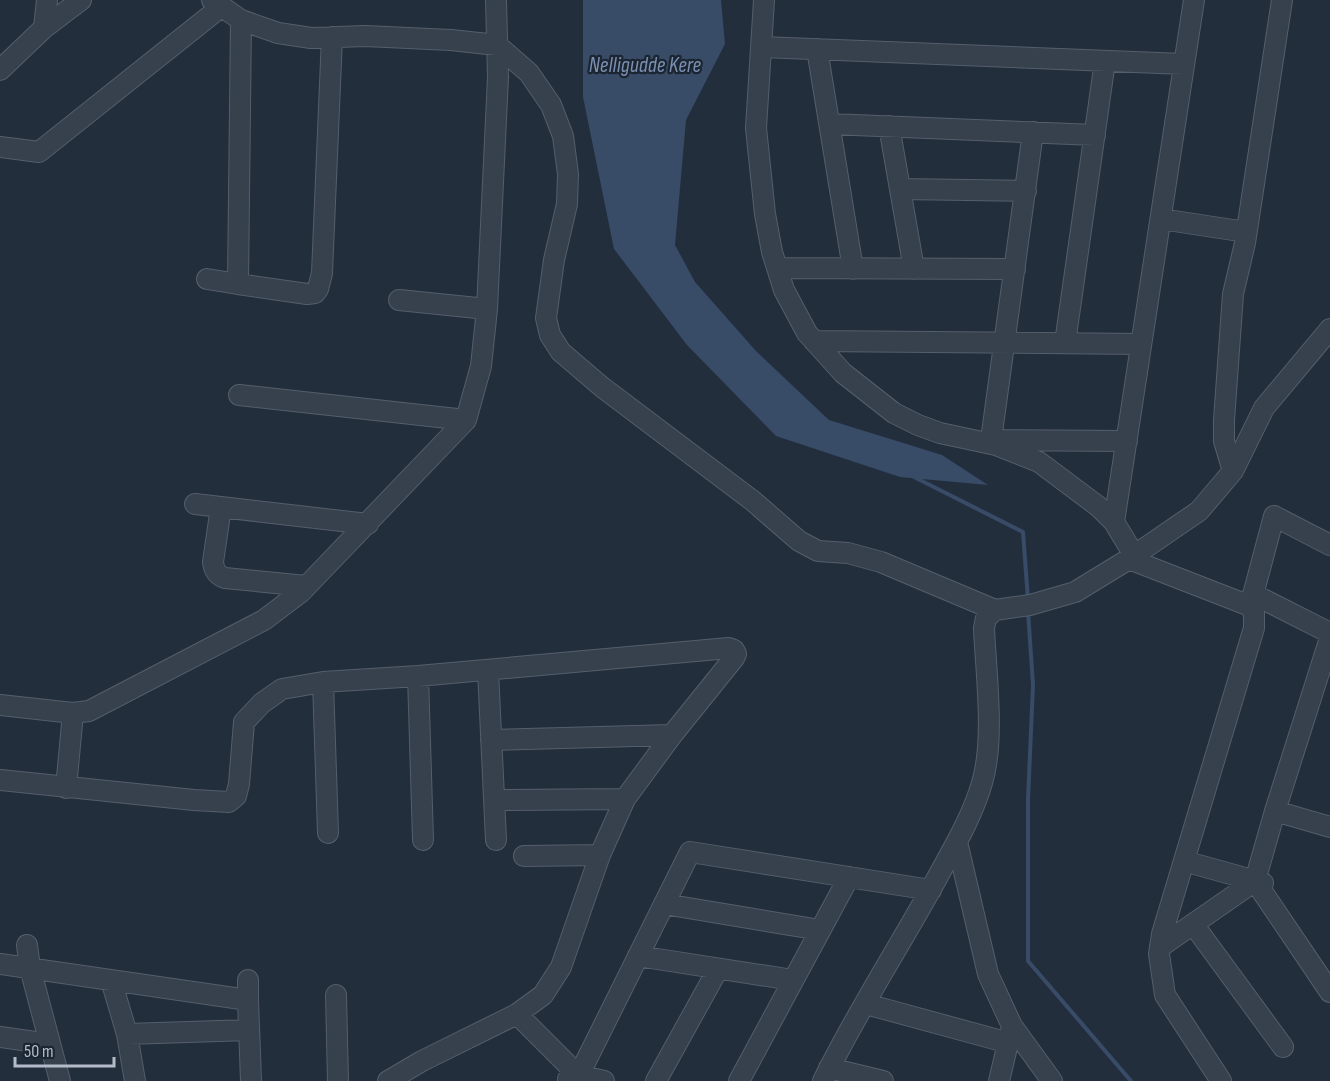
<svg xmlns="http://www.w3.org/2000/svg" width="1330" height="1081" viewBox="0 0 1330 1081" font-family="'Sofia Sans Condensed',sans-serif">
<rect width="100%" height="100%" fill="#232e3d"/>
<!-- water -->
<path fill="#384b67" d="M583,0h138l4,44 -39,76 -11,125 20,37 61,69 73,69 113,35 46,30 -88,-8 -124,-41 -89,-91 -73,-96 -31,-152z"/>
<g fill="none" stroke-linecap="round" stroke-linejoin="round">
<!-- stream -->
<path stroke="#384b67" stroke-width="4" d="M914,477l109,55 5,68
M1028,611l5,74 -5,114v162l103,120"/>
<defs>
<path id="minor" d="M212,0l29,20 37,13 33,5 54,-2 86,4 46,5 32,28 22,32 12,31 5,38 -1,30 -13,56 -8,58 4,17 11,17 41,35 151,114 46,40 19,10 30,2 33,9 114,48 35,-5 45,-13 54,-33 70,-48 34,-40 31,-63 66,-79
M764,0l-8,128 9,86 7,38 12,38 23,43 36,40 51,40 24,12 22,8 56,12 43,17 60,45 15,15 20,33
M241,20l-3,264 69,10 8,-1 3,-4 4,-16 10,-236
M44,28l3,-28
M762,47l422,17
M817,49l36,220
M0,70l44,-42 37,-28
M830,124l265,11
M889,126l25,143
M0,147l39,5 182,-145
M900,189l126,2
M1161,219l85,13
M777,268l238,1
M207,279l31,5
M399,300l88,9
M814,341l327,3
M1065,343l40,-282
M466,420l15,-54 6,-57 11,-232 -2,-77
M991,440l42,-308
M1000,440l127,1
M1233,471l-9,-30v-21l9,-126 12,-51 37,-243
M195,504l173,20
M221,507l-8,55c1,9 4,13 12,16l81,8
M1114,522l80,-522
M1129,559l121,47 4,7v15l-92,306 -3,20 6,41 56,86
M1253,594l77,39
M1250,606l24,-90 56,29
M488,670l8,170
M418,676l5,164
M323,682l5,151
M0,705l73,8 16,-2 175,-91 37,-28 165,-172 -227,-25
M491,740l181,-5
M0,780l194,20 35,2 7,-6 3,-12 5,-62 18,-19 20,-14 41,-7 95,-6 311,-28 5,2 2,4 -2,4 -62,77 -47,64 -25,56 -39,112 -18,28 -26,19 -95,47 -34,20
M66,788l7,-75
M494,800l131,-1
M1275,811l55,16
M957,842l31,132 24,52 -13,55
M524,856l76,-1
M1184,861l79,22
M1255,881l75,111
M664,904l156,26
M1193,924l90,123
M27,945l3,23 30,113
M1160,947l95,-66 20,-70 55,-173
M638,956l155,24
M0,964l248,36 3,81
M111,980l16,54 8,47
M336,995l2,86
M248,1000v-20
M866,1004l143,39
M517,1014l61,61
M1012,1026l40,55
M127,1034l122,-4
M0,1037l49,7
M829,1068l54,13
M568,1079l10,-4 26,6
M576,1081l114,-229 241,38
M656,1081l62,-112
M739,1081l110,-204
M823,1081c34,-70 77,-135 114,-203 17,-31 35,-61 45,-95 13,-44 4,-108 2,-155l2,-10 9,-8"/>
</defs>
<!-- minor casing -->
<use href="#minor" stroke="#555e6b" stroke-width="22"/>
<!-- minor -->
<use href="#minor" stroke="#37404d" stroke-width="20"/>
</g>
<g text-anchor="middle" stroke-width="4.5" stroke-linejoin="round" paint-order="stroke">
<!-- water labels -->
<g font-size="22" font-style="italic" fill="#7b90b1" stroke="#1c2532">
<text x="645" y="72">Nelligudde Kere</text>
</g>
</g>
<!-- scale -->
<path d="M15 1057v9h99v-9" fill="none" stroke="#b3bbc9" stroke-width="3"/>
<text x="24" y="1057" font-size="18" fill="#b3bbc9" stroke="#1c2532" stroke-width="4.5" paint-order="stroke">50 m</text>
</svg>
